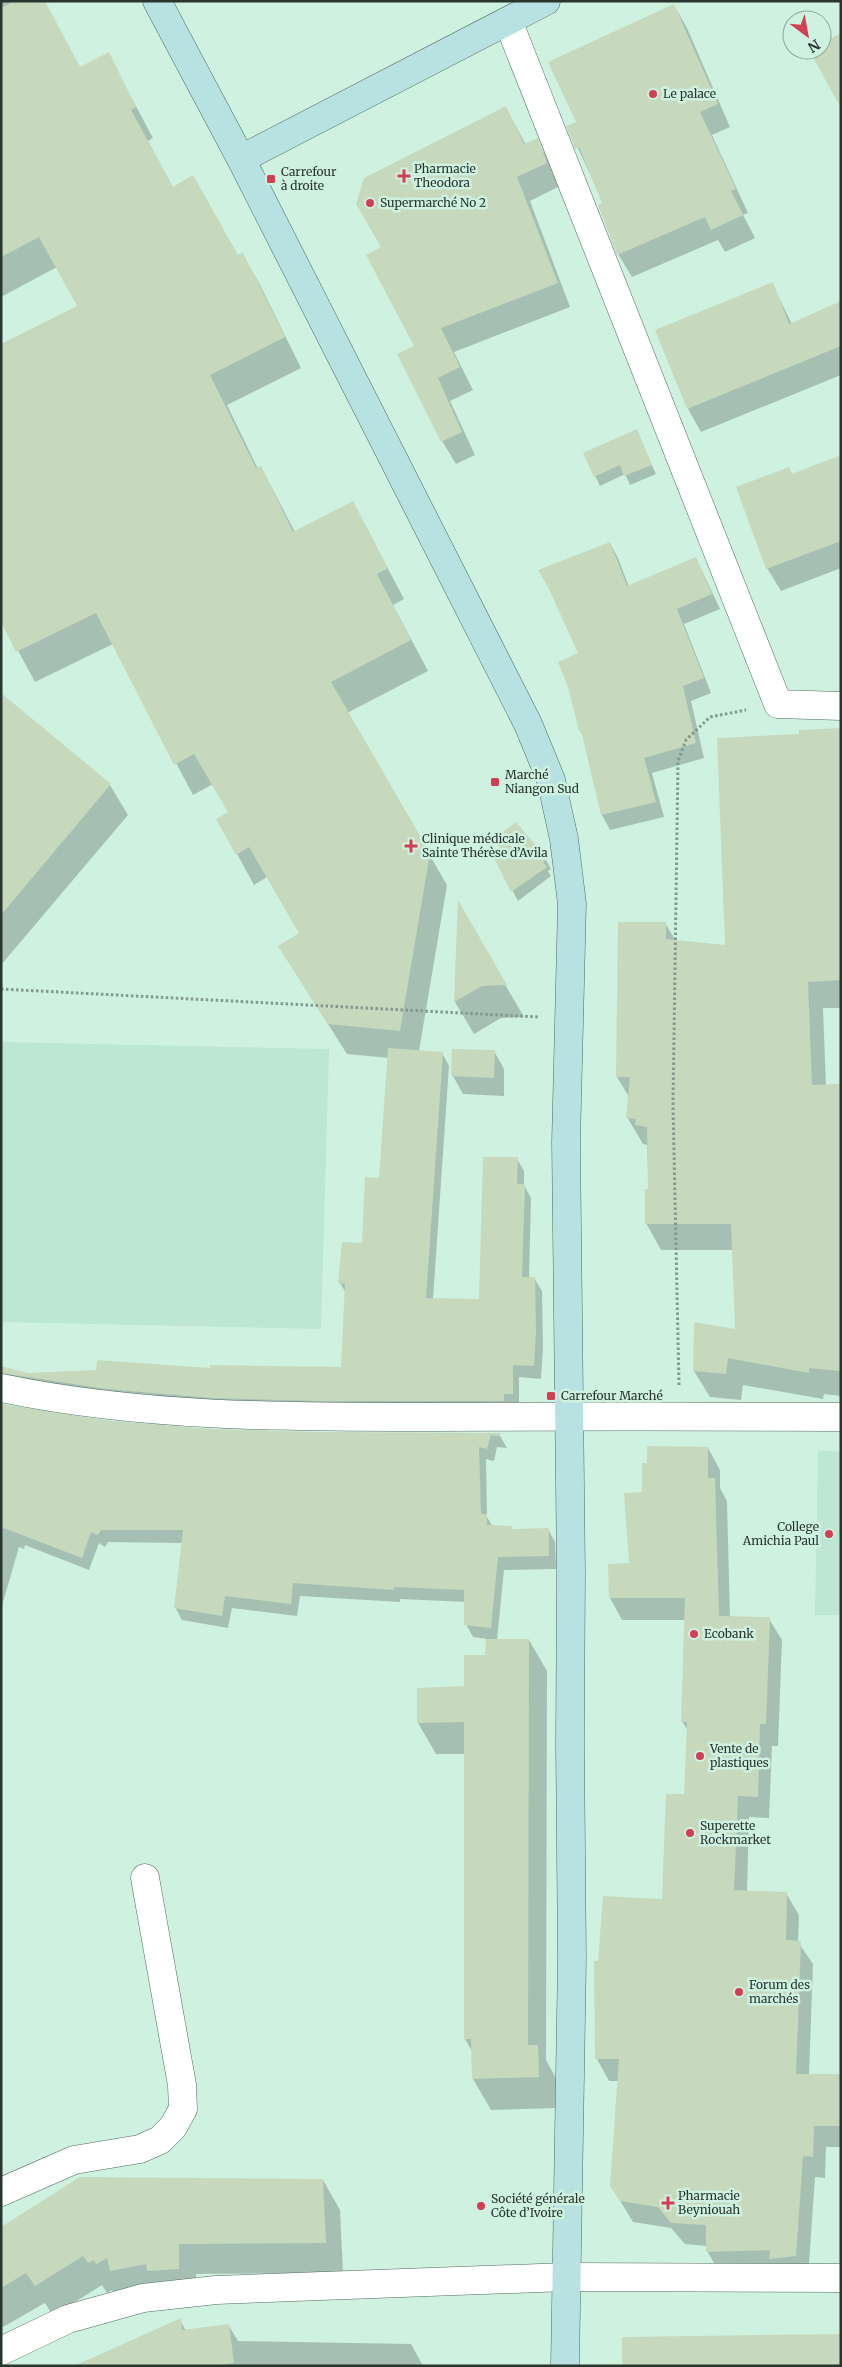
<svg xmlns="http://www.w3.org/2000/svg" width="842" height="2367" viewBox="0 0 842 2367" font-family="Merriweather,serif">
<rect width="100%" height="100%" fill="#cff1e0"/>
<!-- built -->
<path fill="#bde6d3" d="M1,1042l328,7 -8,280 -320,-7z
M818,1450l23,2v163h-26z"/>
<!-- shadow -->
<path fill="#0003" d="M1,1h43l36,67 28,-14 45,84 -5,3 25,47 65,69 5,-2 17,30 41,83 -74,37 31,64 3,-2 34,65 58,-29 51,96 -11,6 35,66 -81,42 100,172 -28,166 23,2 7,13 -16,233 47,1 37,-141 7,12v14l7,13 -2,80h5l8,13 1,56 -2,32 -22,-2v30l-195,6 -323,-26v-20l27,7 314,-6 4,-75 -6,-10 23,-38 17,-66 9,-121 -42,-4 -68,-107 21,-13 -33,-57 -13,8 -36,-66 12,-6 -17,-29 -20,11 -80,-151 -78,38 -34,-63 78,-313 -22,-39 -56,30z
M674,5l13,23 43,99 -18,8 36,78 -5,2 12,23 -30,14 -7,-12 -86,37 -14,-23 -19,-48 5,-2 -36,-77 10,-5z
M506,108l20,37 11,-5 13,23 10,23 -30,15 40,106 -116,45 19,38 -23,11 25,54 -19,9 -14,-23 -26,-95 -34,-98z
M772,284l20,40 49,-22v73l-140,57 -13,-23z
M636,431l20,43 -26,11 -5,-11 -25,12 -16,-33z
M841,456v112l-60,23 -14,-23 25,-93z
M610,543l8,15 11,29 67,-29 24,51 -36,15 27,69 -20,8 13,57 -52,15 12,44 -54,13 -8,-15 -18,-77 -4,-8v-76z
M1,694l109,91 18,30 -127,150z
M841,730v278h-18l3,78 15,-1v311l-17,-2 -1,5 -80,-14 -2,15 -31,-3 -16,-26 43,-41 -3,-80h-73l-15,-27 3,-32 -2,-46 -4,-1 -16,-27 2,-20 -12,-20 48,-154 11,18 50,6 74,-211z
M496,859l50,1 5,9 -3,2 3,5 -33,25z
M459,905l65,112 -23,1 -27,16 -19,-32z
M494,1051l10,18v27l-41,-2 -10,-18z
M1,1405l50,9 105,13 107,5 236,2 8,14 -10,-1 -3,14 -8,-2 1,58 6,10 18,1 2,2 35,-1 7,13 1,27 -52,1 -7,70h32l18,31 -1,389 10,18v30l-65,2 -18,-31v-26l-8,-14v-285h-29l-18,-31 48,-35 20,-32 1,-17 -14,-2 -7,-13v-22l-66,-3v3l-100,-6 -3,20 -65,-8 -4,20 -46,-8 -7,-13 8,-64 -75,-1 -3,5 -6,-4 -10,27 -64,-25 -1,4 -5,-2 -18,62z
M708,1448l12,22v18l7,13 3,116 39,2 13,21 -4,106h-6l-3,72 -20,-1 -2,75 39,1 13,22 -1,27 15,22 -4,111h32v72h-15l-1,31 -10,-1 -7,101 -88,-5 -13,-22v-5l-22,-2 -14,-16 -38,-6 -22,-36 8,-105h-10l-12,-22 -2,-97h4l64,-62 23,-104 2,-65 -6,-10 4,-101h-64l-12,-22 -1,-33 22,-1 12,-71z
M323,2180l17,30 3,63 -147,1v25l-81,-5 -3,-4 -5,3 -5,-8 -49,31 -8,-13 -42,24 -2,-2v-97z
M180,2320l6,11 43,-5 9,15 173,3 12,22h-346z"/>
<!-- building -->
<path fill="#c6d9bd" d="M14,1h31l35,66 29,-15 27,55 -5,3 42,77 20,-12 45,80 5,-2 42,84 -75,38 46,93 5,-2 32,66 60,-31 35,67 -11,6 34,66 -80,42 99,171 -30,178 -72,-7 -50,-78 21,-13 -50,-86 -13,8 -20,-36 12,-7 -34,-58 -20,11 -78,-152 -80,39 -15,-30v-278l76,-38 -38,-69 -38,20v-249z
M674,4l44,100 -18,8 36,77 -5,2 12,24 -32,15 -6,-13 -88,38 -19,-50 4,-2 -23,-56 -4,2 -9,-23 10,-4 -28,-60z
M841,33v75l-32,-58h13v-7z
M506,106l18,38 14,-6 9,25 -30,14 41,106 -117,45 19,39 -22,11 24,54 -21,10 -44,-88 17,-8 -48,-91 15,-8 -25,-43 8,-26z
M773,282l16,42 52,-23v45l-154,63 -32,-79z
M637,429l15,36 -28,11 -4,-11 -26,12 -11,-24z
M841,455v86l-75,28 -30,-82 53,-20 3,7z
M610,542l17,44 69,-29 16,37 -35,15 27,69 -21,8 13,57 -52,15 12,44 -55,13 -20,-85 -2,1 -11,-44 -10,-25 20,-9 -30,-66 -10,-17z
M1,693l110,91 -110,131z
M841,728v252l-33,2 4,103 29,-1v287l-32,-3v5l-81,-15 -2,16 -33,-3 1,-49 41,7 -4,-105h-86v-35h3l-1,-62 -12,-2 1,-6 -10,-1 4,-41h-14l2,-155h48v17l59,6 -8,-207 82,-4v-4z
M516,822l31,37 -4,3 4,5 -36,25 -17,-34 9,-4 -9,-15z
M458,900l49,85 -25,1 -28,16z
M388,1048l55,4 -17,246 53,1 4,-142h35l-1,27h8l-3,93h13l1,56 -2,33 -21,-1v29h-9v7h-188l-104,-3 -105,-9 -106,-16v-7l27,7 68,-3 1,-10 113,8v-3l131,2 4,-83 -7,-1 4,-41 20,1 3,-66 14,1z
M452,1049l43,1 -1,28 -43,-2z
M1,1404l102,16 107,9 106,3 184,1v3l-9,-1 -4,14 -8,-2 2,67h6v11l25,1v3l37,-1v28l-51,1 -7,71 -27,-3v-35l-70,-3v3l-101,-7 -2,21 -66,-8 -3,20 -48,-8 9,-78h-82l-3,5 -7,-3 -9,26 -81,-31z
M647,1446l61,1v31h7l4,138 51,1 -4,107h-6l-2,73 -20,-1 -4,94 53,2 -1,48 15,1 -5,133h45v52h-27l-1,31 -10,-1 -7,100 -27,3 1,-9 -64,2v-27l-35,-2 -13,-16 -38,-6 -10,-15 9,-127h-24l-1,-98h4l5,-65 59,3 4,-105h18l3,-72h-6l4,-124h-76l-1,-34 21,-1 -5,-70 18,-1v-29h5z
M486,1639h43l-1,406h10l1,32 -67,2 -1,-40h-7v-317l-47,1v-35l47,-2v-31h21z
M80,2177l243,2 3,64 -147,1v25l-32,2 -1,-7 -36,7 -3,-13 -11,6 -2,-4 -6,3 -5,-7 -48,30 -9,-13 -25,15v-61z
M181,2318l1,12 47,-6 5,39 -21,3h-139z
M841,2334v32h-219v-29z"/>
<g fill="none" stroke-linecap="round" stroke-linejoin="round">
<defs>
<path id="street" d="M508,21l270,683 63,2
M1,1388c139,29 280,29 421,29 140,0 279,-1 419,0
M1,2192l73,-32 66,-11 20,-9 13,-13 10,-18 -1,-24 -37,-207
M1,2351l67,-32 75,-21 73,-8 350,-13 275,1"/>
<path id="secondary" d="M157,1l84,158 287,565 23,56 13,59 8,65 -6,238 5,429 -1,172 2,216 -7,407
M241,159l305,-158"/>
</defs>
<!-- street casing -->
<use href="#street" stroke="#4d6b5d" stroke-width="29"/>
<!-- secondary casing -->
<use href="#secondary" stroke="#4d6b5d" stroke-width="29"/>
<!-- path -->
<path stroke="#81998e" stroke-width="3" stroke-dasharray="2.5 2.5" stroke-linecap="butt" d="M1,989l537,28
M679,1385l-6,-279 5,-345 8,-21 24,-23 36,-7"/>
<!-- street -->
<use href="#street" stroke="#fff" stroke-width="28"/>
<!-- secondary -->
<use href="#secondary" stroke="#b8e2e2" stroke-width="28"/>
</g>
<!-- markers -->
<g fill="#d03f53" stroke="#cff1e0" stroke-width="2">
<circle cx="653" cy="94" r="5"/>
<path d="M401.5 168.5h5v5h5v5h-5v5h-5v-5h-5v-5h5z"/>
<rect x="266" y="174" width="10" height="10" rx="2.5"/>
<circle cx="370" cy="203" r="5"/>
<rect x="490" y="777" width="10" height="10" rx="2.5"/>
<path d="M408.5 838.5h5v5h5v5h-5v5h-5v-5h-5v-5h5z"/>
<rect x="546" y="1391" width="10" height="10" rx="2.5"/>
<circle cx="829" cy="1534" r="5"/>
<circle cx="694" cy="1634" r="5"/>
<circle cx="700" cy="1756" r="5"/>
<circle cx="690" cy="1833" r="5"/>
<circle cx="739" cy="1992" r="5"/>
<path d="M665.5 2195.5h5v5h5v5h-5v5h-5v-5h-5v-5h5z"/>
<circle cx="481" cy="2206" r="5"/>
</g>
<g text-anchor="middle" stroke-width="5" stroke-linejoin="round" paint-order="stroke">
<!-- poi labels -->
<g font-size="12" fill="#293630" stroke="#cff1e0" text-anchor="start">
<text x="663" y="98">Le palace</text>
<text x="414" y="173">Pharmacie<tspan x="414" dy="14">Theodora</tspan></text>
<text x="281" y="176">Carrefour<tspan x="281" dy="14">à droite</tspan></text>
<text x="380" y="207">Supermarché No 2</text>
<text x="505" y="779">Marché<tspan x="505" dy="14">Niangon Sud</tspan></text>
<text x="422" y="843">Clinique médicale<tspan x="422" dy="14">Sainte Thérèse d’Avila</tspan></text>
<text x="561" y="1400">Carrefour Marché</text>
<text x="819" y="1531" text-anchor="end">College<tspan x="819" dy="14">Amichia Paul</tspan></text>
<text x="704" y="1638">Ecobank</text>
<text x="710" y="1753">Vente de<tspan x="710" dy="14">plastiques</tspan></text>
<text x="700" y="1830">Superette<tspan x="700" dy="14">Rockmarket</tspan></text>
<text x="749" y="1989">Forum des<tspan x="749" dy="14">marchés</tspan></text>
<text x="678" y="2200">Pharmacie<tspan x="678" dy="14">Beyniouah</tspan></text>
<text x="491" y="2203">Société générale<tspan x="491" dy="14">Côte d’Ivoire</tspan></text>
</g>
</g>
<!-- border -->
<rect width="842" height="2367" fill="none" stroke="#293630" stroke-width="5"/>
<!-- north arrow -->
<g transform="translate(807 35) rotate(148)"><circle r="24" fill="#cff1e0" stroke="#8da69a"/>
<path d="M0-4L9 19L0 12L-9 19Z" fill="#d03f53"/>
<text y="-8" font-size="14" font-weight="bold" text-anchor="middle" fill="#293630">N</text>
</g>
</svg>
